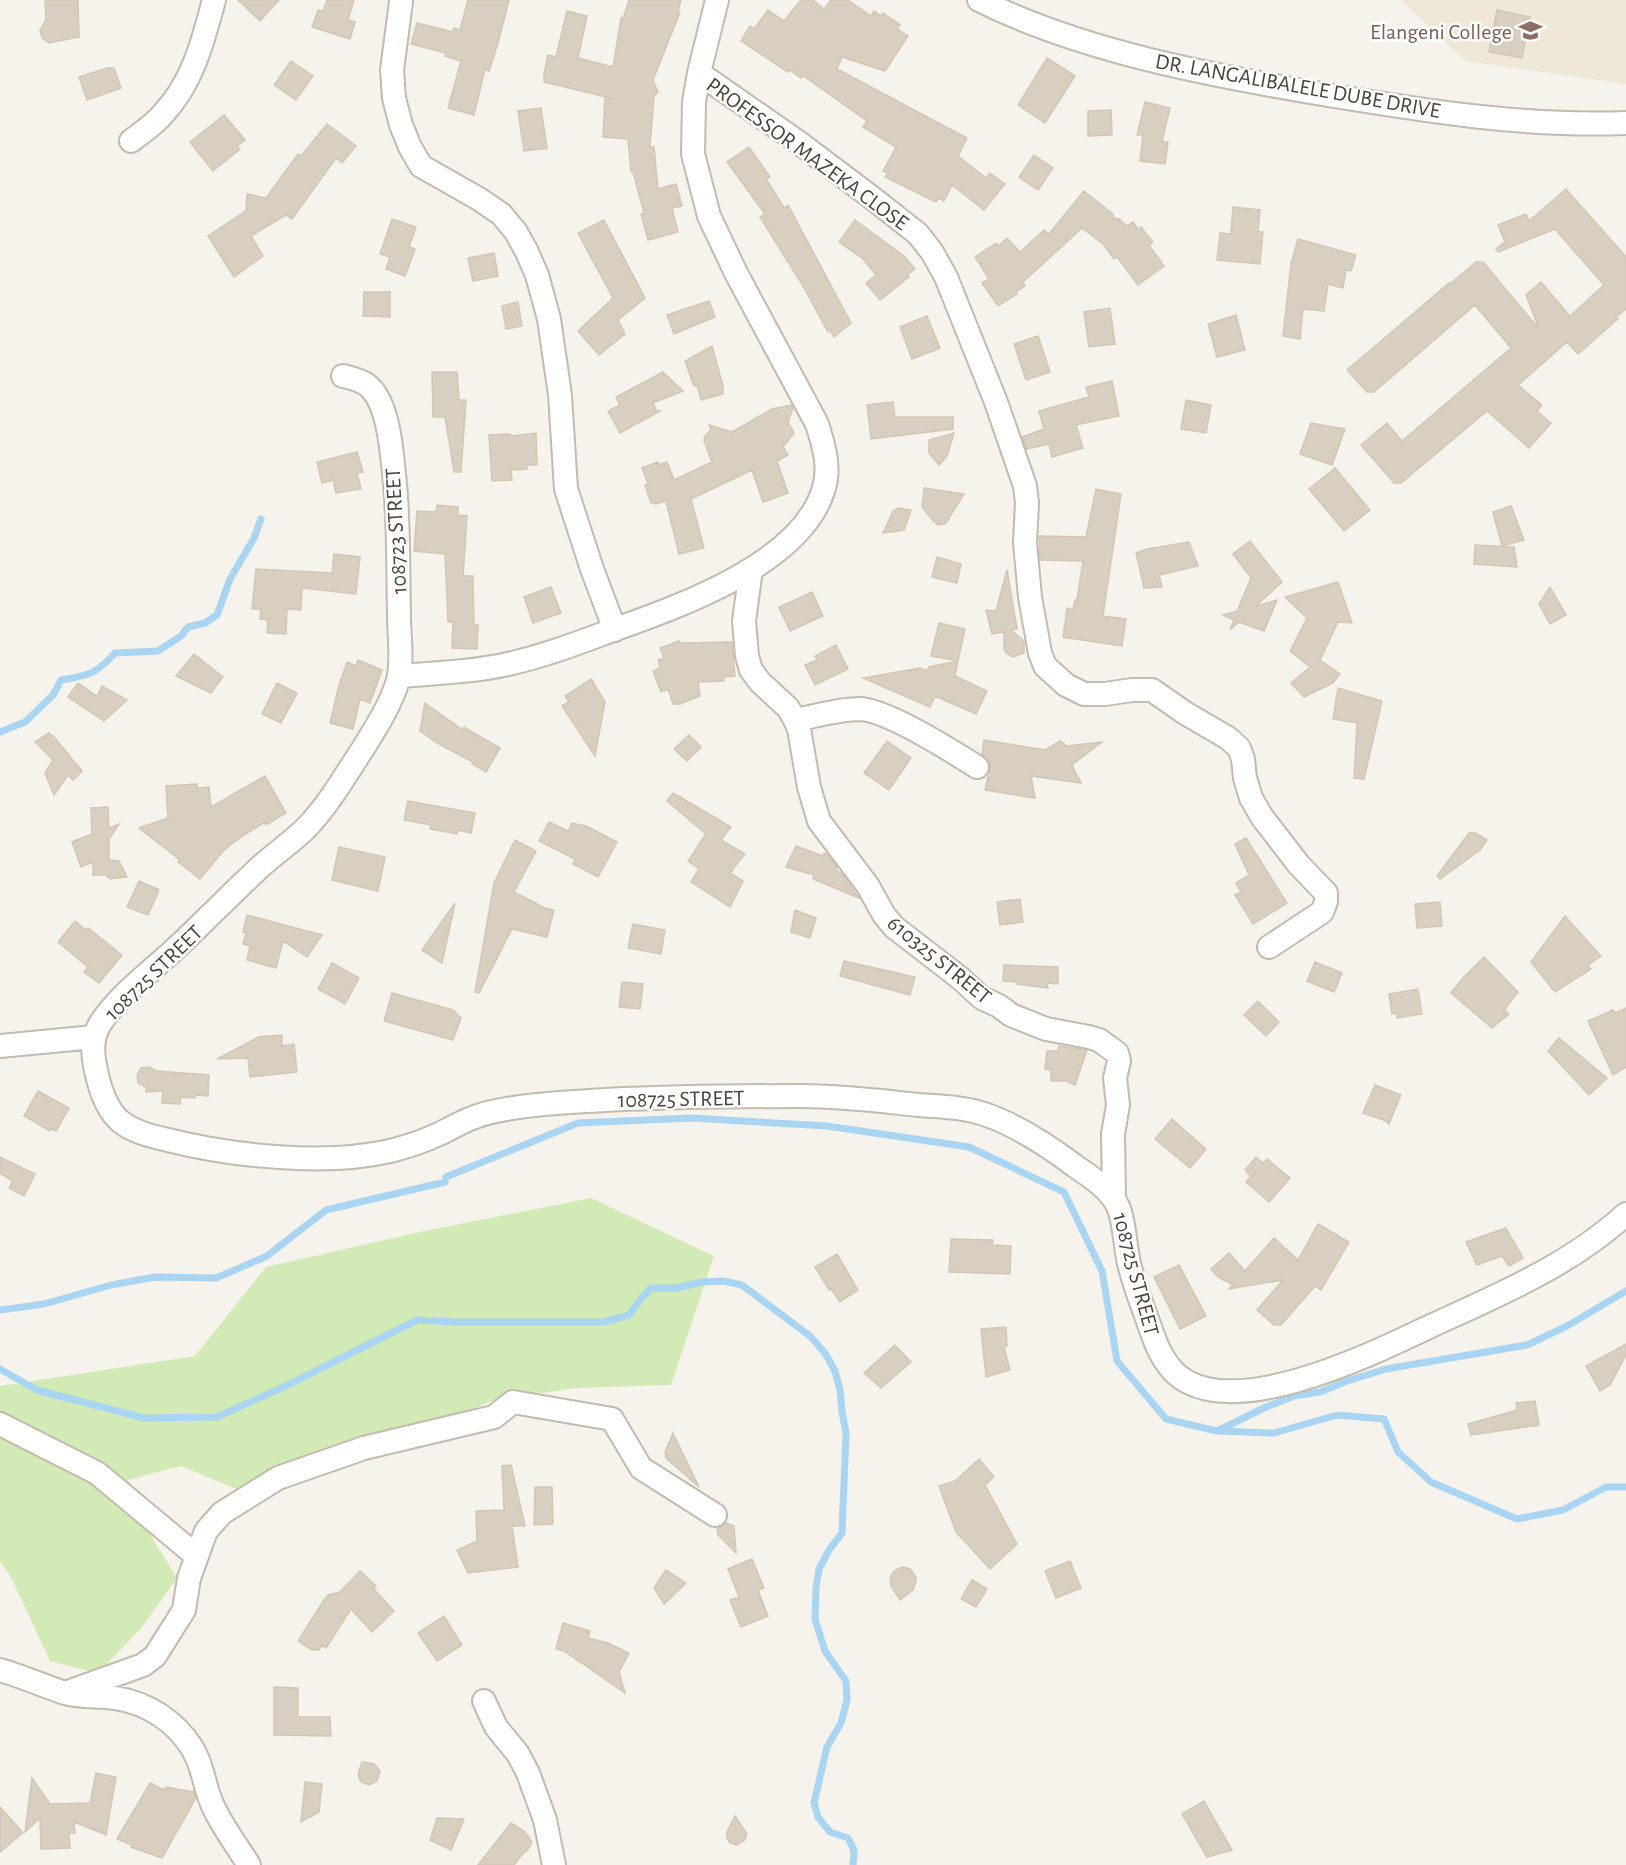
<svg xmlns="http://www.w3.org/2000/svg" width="1626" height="1865" viewBox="0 0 1626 1865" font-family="'Alegreya Sans',sans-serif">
<rect width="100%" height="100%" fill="#f6f3ec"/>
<!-- education -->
<path fill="#efe8d6" d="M1401,0h225v84l-161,-23z"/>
<!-- green -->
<path fill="#d2eab5" d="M591,1198l123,58 -43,129 -95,3 -81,12 -63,24 -51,14 -65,14 -80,37 -55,-23 -53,14 20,51 29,47 -35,49 -44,46 -48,-12 -40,-86 -10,-13v-176l195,-30 71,-89 154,-35z"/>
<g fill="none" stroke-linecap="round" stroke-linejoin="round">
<!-- stream -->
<path stroke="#a9d4f2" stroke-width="7" d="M0,732l25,-10 28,-27 8,-15c28,-5 34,-5 54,-27l43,-2 23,-15 7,-9 17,-4 12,-8 13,-36 24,-41 7,-19
M0,1310l44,-6 67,-19 44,-8 61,1 51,-22 59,-46 119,-28 1,-5 132,-54 114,-5 135,8 142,21 95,45 38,79 15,90 49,58 51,12 49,-24 28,-11 26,-4 27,-11 39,-12 141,-24 40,-19 59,-35
M0,1369l37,21 107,28 73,-1 75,-34 125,-63 39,2h147l26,-7 11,-15 11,-12h26l25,-6 21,-1 19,4 68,51 15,17 10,18 5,19 2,22 4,21 -4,100 -13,17 -10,19 -3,18 -1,32 10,32 21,30 1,19 -6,23 -14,24 -13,56 4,14 12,15 18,6 6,12 -1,15
M1219,1431l55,2 63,-18 47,4 14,33 33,30 86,37 46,-9 43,-23h20"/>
</g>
<!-- building -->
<path fill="#d8cfc1" stroke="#d3c7b4" stroke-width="1.5" d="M45,0h33l1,37 -30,6 -7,-5 -2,-8 6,-10z
M238,0h41l-19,21z
M327,0h27l-6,20 7,2 -5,17 -38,-12 6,-17 5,1z
M468,0h41l-11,43 -9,28 -4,-2 -11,46 -26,-7 13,-47 -16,-5 1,-3 -35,-9 6,-21 36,9 1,-4 6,2z
M629,0h52l-3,11 2,1 -27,68 5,12 -4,4 -4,51h4l4,42 18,-5 6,22 -10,2 6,24 -30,8 -7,-26 3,-1 -11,-41h-2l-3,-33 -25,-2 2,-39h5l-66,-16v-8l4,-19 8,2 11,-46 20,5 -9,42 35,9 8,-49 2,1z
M801,0h12l11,9 7,-9h17l23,16 3,-5 7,5 2,-3 17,12 -3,4 11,7 -23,35 -43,-14 -5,12 130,69 -9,18 28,22 4,-5 15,11 -21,26 -32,-25 -8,16 -6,-3 -2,4 -51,-25 3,-4 -5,-2 13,-24 -33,-20 4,-6 -65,-46 -1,3 -11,-8 -2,2 -47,-31 9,-15 4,3 14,-19 16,11z
M1497,10l33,7 -8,41 -33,-6z
M1047,58l28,18 -30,47 -27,-18z
M291,61l22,15 -17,24 -22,-15z
M107,68h7l7,20 -34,12 -8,-23z
M1145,102l25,6 -8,33 6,1 -3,22 -25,-3 3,-26h-6z
M541,108l6,40 -23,3 -6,-40z
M1111,110l1,25 -24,1v-25z
M224,115l21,25 -8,6 3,3 -27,22 -23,-29z
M327,124l29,22 -14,17 -6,-5 -44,61 -6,-4 -35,21 12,20 -29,21 -26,-41 38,-25 1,-17 19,4 32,-44 3,2z
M749,147l21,30 -4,2 18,29 4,-3 63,118 -17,14 -4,-7 -2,2 -25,-46 -43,-69 5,-3 -38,-52z
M1034,155l19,13 -15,22 -19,-13z
M1566,189l60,68v52l-10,8 2,2 -40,35 -11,-12 -49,43 24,20 -5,6 14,12 -22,25 -42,-37 -86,72h-7l-33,-38 26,-22 15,18 109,-93 -36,-43 -101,87h-7l-20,-22 102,-87 1,1 26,-22h7l56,67 -13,-34 15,-13 29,34 34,-31 -49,-56 -57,23 -2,-3 9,-7 -7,-17 28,-11 3,7z
M1084,191l29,23v4l6,1 8,7 6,-4 5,7 3,-2 12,15 -4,3 15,21 -26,19 -21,-28 -3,2 -10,-14 -22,-17 -59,54 2,4 -9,6 1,2 -19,12 -16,-23 7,-4 -14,-22 21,-14 2,3 9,-8 13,14 24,-22 5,4z
M1233,207l27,3 -2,21 5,1 -3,32 -43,-4 3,-27 11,1z
M392,219l24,8 -7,20 6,2 -10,27 -19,-7 4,-12 -10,-3z
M604,220l41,78 -27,22 7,14 -26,21 -21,-24 35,-33 -35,-65z
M855,220l49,36 11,13 -8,6 2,2 -29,23 -14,-17 10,-8 -13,-16 -24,-17z
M1298,239l58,16 -5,16 -5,-1 -3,18 -15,-4 -4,27 -21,-2 -3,30 -17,-3 8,-72z
M494,253l4,23 -25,5 -5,-23z
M364,292h26v25l-27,-1z
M709,301l6,16 -41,17 -7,-19z
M518,302l4,24 -16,3 -4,-23z
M1110,308l5,36 -26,3 -5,-35z
M1236,315l9,35 -28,7 -9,-33z
M927,316l13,32 -28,11 -12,-32z
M1038,336l12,36 -24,8 -12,-36z
M712,346l11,40v8l-22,6 -4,-15 -3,1 -9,-25z
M432,372h25l2,28h7l-5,72h-7l-9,-55h-12z
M663,372l20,19 -30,12 3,7 4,1 -40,22 -12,-22 12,-6 -4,-8z
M1112,381l7,35 -43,9 7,23 -31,9 -3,-13 -23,5 -4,-12 22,-8 -5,-18 50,-14 -3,-10z
M1186,400l25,5 -5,28 -25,-4z
M893,402l2,15h58v12l-82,10 -4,-34z
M792,405l1,3 -5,14 6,11 -11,14 5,8 -11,6 11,32 -25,9 -11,-32 -61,29 13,49 -25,6 -13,-53 -11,3 -1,-2 -3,1 -6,-18 3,-1 -6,-16 16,-6 1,3 8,-3 7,18 38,-18 -8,-21 1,-5 6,-6 -2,-5 23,7 40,-23z
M1311,423l34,6 -13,36 -32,-11z
M536,433l1,32h-10v4l-16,1 1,10 -20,1 -3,-46 21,-1 1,2z
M954,433l-7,23 -8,9 -10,-12v-13z
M357,452l6,20 -6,1 4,16 -25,4 -3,-13 -11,3 -5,-21z
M1335,468l35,42 -26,21 -35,-42z
M924,488l40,6 -18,29 -7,2 -5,-3 -12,-15z
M1096,489l25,5 -18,122 23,3 -4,27 -59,-9 4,-29 6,2 2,-10h2l6,-39 -43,-1 -1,-24 47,1z
M437,505l21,2v8l9,1 -4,60h10l1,49h4l-1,24 -25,-1 1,-26h-5l-3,-68 -31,-3 3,-40 19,1z
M1511,506l13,34 -22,6 -9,-34z
M898,508l13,2 -7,20 -21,3 10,-22z
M1250,541l32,41 -26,24 21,-6 -13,31 -25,-9 -9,8 4,-10 -11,-5 14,-4 14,-33 -18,-24z
M1189,542l9,24 -39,9 3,12 -18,1 -8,-35 11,-4z
M1475,545l39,2 3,20 -43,-3z
M334,554l26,3 -4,37 -54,-6 -1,22 -14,-1 -1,25 -19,-1 1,-13 -8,-1 1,-10h-9l4,-40 76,4z
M937,557l24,7 -4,19 -25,-6z
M1007,570l10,59 -6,1 13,11v12l-11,4 -7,-4 -2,-4v-17l-12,2 -6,-24 10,1z
M1338,582l14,41 -14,-1 -18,38 20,14 -7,9 -29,14 -13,-14 19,-16 -20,-16 17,-33 -22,-21z
M551,587l10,26 -28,10 -9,-26z
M1550,587l16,28 -16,9 -11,-20z
M812,592l11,24 -33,15 -11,-24z
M939,623l26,6 -7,32 -27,-5z
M679,641l1,2 52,-1 3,34 -11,1v4l-26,1 2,14 -20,8h-7l-5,-15 -7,3 -8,-21 7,-3 -2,-8 6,-2 -4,-10z
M836,645l12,24 -33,16 -10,-20 12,-5 -2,-4z
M194,654l29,23 -12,16 -35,-17z
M358,660l24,10 -12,33 -10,-4 -7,30 -23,-6 9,-38 8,-23 9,4z
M958,661l-3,15 32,15 -11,23 -41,-18 -5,11 -67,-29 57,-10 7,3 2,-4z
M591,679l14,23 -10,54 -33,-50 7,-4 -4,-6z
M78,683l19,13 5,-10 25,14 -23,21 -36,-24z
M277,683l20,10 -16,30 -19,-9z
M1338,688l44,13 -18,78 -10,-1 3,-55 -24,-4z
M425,703l38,27 1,-3 36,21 -14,24 -14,-8 1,-2 -34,-18 -19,-13z
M49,733l5,4 28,34 -9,9 -5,-5 -14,20 -9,-22 8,-13 -18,-18z
M689,735l12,12 -14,14 -13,-12z
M984,740l61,10 15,-9 7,5 35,-4 -30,23 9,18 -50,-7 4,22 -50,-8 5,-23 -1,-7 -7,-6z
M887,741l24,17 -22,32 -25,-17z
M265,776l21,37 -20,12 -1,-3 -24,15 -18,14 -23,28 -22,-17 2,-2 -41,-32 29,-10 -2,-32 31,-2v4l12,-1 2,20z
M673,793l58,34 -10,13 24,14 -15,19 13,8 -13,26 -39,-25 8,-13 -11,-8 18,-27 -39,-33z
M408,801l67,12 -4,20 -13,-3 -1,4 -27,-5 1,-4 -27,-5z
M108,807l1,21 10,-4 -10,15v21l10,1 8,16 -17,2 -4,-4h-13v-13l-12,5 -9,-25 20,-8 -1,-26z
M549,822l19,9 4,-8 14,3 31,16 -19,35 -25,-13 2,-5 -36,-18z
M1469,833h7l11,7 -7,10 -40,29 -3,-3z
M1246,838l41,65 -34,21 -18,-29 6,-3 -5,-9 13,-8 -14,-31z
M515,840l21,11 -22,41 31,16 9,2 -7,27 -35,-8 -33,64 -4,-1 19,-109z
M796,846l27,10 1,-3 4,2 9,12 -1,3 6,4 17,24 -46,-19 1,-4 -28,-8z
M339,847l46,10 -7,34 -46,-11z
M139,881l20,9 -11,25 -21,-8z
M1020,899l3,23 -23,3 -3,-23z
M1440,902l2,24 -25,2 -2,-24z
M455,903l-13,60 -20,-13z
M795,910l21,8 -6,20 -19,-6z
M247,915l41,11 34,9 -15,22 -24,-16 -7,27 -29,-8 3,-14 -7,-2 3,-11 -3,-1z
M1565,916l36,40 -13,9 3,4 -36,23 -24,-30z
M75,921l11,9 2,-2 34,27 -23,28 -15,-11 4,-5 -30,-25z
M633,924l32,6 -4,24 -33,-6z
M1484,957l34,35 -14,18 5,4 -17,14 -41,-35 11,-14z
M844,961l71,16 -5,18 -70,-19z
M1315,962l27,11 -8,19 -27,-11z
M332,963l27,15 -14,26 -27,-15z
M1004,965l54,2v17l-11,-1 1,5 -31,-4v-2l-14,-1z
M622,982l21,2 -3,25 -21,-2z
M1418,989l4,25 -25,4v-5l-5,1 -3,-20z
M392,993l61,17 8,8 -8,22 -69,-19z
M1258,1001l21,21 -13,14 -22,-21z
M1626,1008v59l-13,8 -25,-54 25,-11 2,3z
M282,1035v11l12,-2 3,28 -47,5 -2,-19 -31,1 42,-22z
M1559,1038l48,40 -18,17 -41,-44z
M1059,1046l28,4 -12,35 -9,-4h-15v-11l-6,-1 2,-18h11z
M149,1067l7,4 53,4 -1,21 -12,-1 -1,3 -14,-1 -1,7 -18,-1 1,-12 -17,1v-5l-8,-4 -1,-8 4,-7z
M1375,1085l26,10 -12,29 -3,-3 -23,-8z
M38,1091l31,17 -13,23 -5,-3 -1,3 -26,-15z
M1172,1119l34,30 -16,19 -35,-29z
M0,1157l35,17 -11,22 -15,-8 4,-7 -13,-8z
M1256,1157l7,6 4,-4 23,19 -21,24 -23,-20 5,-6 -6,-6z
M1318,1224l31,18 -28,48 -6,-4 -34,39h-7l-17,-15 26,-30 -54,9 4,-4 -15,-8 -7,-8 18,-16 16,18 29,-33 24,22z
M1506,1228l17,30 -14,8 -7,-10 -25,9 -11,-23z
M951,1239l42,1 -1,5 19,1 -1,28 -61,-2z
M837,1254l21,36 -18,12 -9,-13 -2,1 -14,-23z
M1179,1265l27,51 -26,13 -26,-52z
M1006,1327l1,19 -3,1 6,23 -24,7 -5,-48z
M1626,1344v11l-16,30 -10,6 -14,-25z
M895,1345l16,17 -30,26 -17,-15z
M1535,1401l4,24 -68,10 -3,-11 49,-14 -1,-7z
M673,1433l26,54 -33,-29 -1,-6z
M979,1459l15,18 -9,8 32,59 -27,25 -34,-37 -17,-46 16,-5z
M511,1465l14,61h-13l6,41 -50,6 -11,-23 20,-9 -1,-30 28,-1 -2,-44z
M535,1487h17l1,37 -19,1z
M726,1523l8,3 2,27 -18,-18 -1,-6z
M752,1559l12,29 -6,2 10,26 -27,11 -11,-27 9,-3 -11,-28z
M1070,1561l11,27 -25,10 -11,-27z
M902,1567l8,2 6,8v4l-3,9 -13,10 -9,-14 -1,-8 4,-7z
M666,1570l20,13 -22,21 -10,-16z
M360,1571l16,15 -3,2 21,23 -22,21 -21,-23 -25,39 -4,-3 -3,5h-7l-14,-9 26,-41 4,-5 12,-3z
M972,1580l15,9 -11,18 -15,-8z
M444,1616l18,29 -25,16 -19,-28z
M563,1623l27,8 -2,7 20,5 21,10 -10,19 6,21 -61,-42 -8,-2z
M274,1687l24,1v29h32l1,19 -57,-1z
M362,1762l12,2 6,7 -3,10 -8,4 -8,-3 -3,-8z
M96,1773l20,4 -10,58 -32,-13 1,11h-6l1,15 -29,1 -1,-31 -15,14 7,-54 18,26 40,-1z
M305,1782l17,2 -3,28 -18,10z
M150,1783l14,7 2,-3 28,5 2,6 -34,60 -31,-11 1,-2 -15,-6z
M1204,1801l28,49 -25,7 -25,-43z
M0,1807l23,26 -23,19z
M735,1816l12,18 -2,6 -9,5 -6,-2 -3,-5v-6z
M437,1818l27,1 -13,31 -21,-10z
M511,1823l13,8 8,11 -5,9h-2l-11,14h-36z"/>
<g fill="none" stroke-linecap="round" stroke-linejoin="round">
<defs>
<path id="street" d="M979,0c104,52 235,76 349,95 98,16 198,32 298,28
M401,2l-9,68 2,28 7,27 9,22 11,19 58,33 22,15 15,18 11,20 10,23 12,44 11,76 6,94 26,80 23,61
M699,73l99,69 73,55 47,37 14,18 14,25 50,125 29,84 2,17 -2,40 5,54 10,56 5,13 21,19 18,9h21l27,-4h20l33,23 43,25 11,10 4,11 2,19 6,20 11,19 37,48 27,28v9l-4,10 -53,35
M131,141c10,-8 23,-16 32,-27 30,-32 40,-73 51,-114
M343,376c8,2 18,4 24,9 23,17 25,72 28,99 4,43 3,88 4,131 0,21 4,46 -1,65 -7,25 -23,49 -36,70 -17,26 -32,52 -53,75 -15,16 -34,28 -50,43 -29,27 -56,55 -85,82 -24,22 -57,47 -74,74 -10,16 -7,34 -3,51 4,17 10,35 23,46 13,11 31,15 48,19 64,16 157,26 222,11 16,-4 34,-10 49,-17 12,-5 23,-13 36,-17 12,-5 25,-7 38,-9 30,-5 61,-6 92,-8 65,-3 131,-4 197,-4 39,0 78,5 117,9 23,2 44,2 65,9 33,11 63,31 91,52 17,12 39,25 45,46 5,16 5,34 9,51 4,18 10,34 16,50 8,22 13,42 29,59 55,54 202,-20 259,-47 68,-31 137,-60 193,-111
M751,569l-7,52 3,35 4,14 9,12 28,26 7,12 4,9 10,58 10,34 49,65 16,29 10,12 66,51 22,20 17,8 12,9 35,14 43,8 10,3 18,13 2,8 -4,17 3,27 -5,29 1,63
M400,676c36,-3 73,-4 108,-12 36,-8 70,-21 105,-34 65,-23 187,-66 210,-139 8,-22 1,-45 -6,-67l-81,-151 -27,-57 -16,-62 1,-52 5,-29 18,-73
M795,720c21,-4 44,-11 65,-11 27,1 92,42 117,58
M0,1046l94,-9
M0,1424l97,49 96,80 4,2
M0,1670c22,6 43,16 65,23 14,4 27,3 41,4 31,2 60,17 79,41 19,23 17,44 28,68 9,20 24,40 36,59
M65,1693l78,-28 12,-9 29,-46 5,-32 17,-47 16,-18 56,-35 86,-30 130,-31 19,-15 99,17 29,49 74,47
M484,1701l12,26 22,27 10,19 17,47 9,45"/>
</defs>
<!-- street casing -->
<use href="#street" stroke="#c2bbae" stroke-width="26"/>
<!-- street -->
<use href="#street" stroke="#fff" stroke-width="22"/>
</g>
<!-- icons -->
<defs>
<symbol id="university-bare" viewBox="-9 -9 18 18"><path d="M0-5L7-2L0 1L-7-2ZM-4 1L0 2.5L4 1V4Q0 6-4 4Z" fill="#8d6e63" stroke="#fff" stroke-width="2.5" paint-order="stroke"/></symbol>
</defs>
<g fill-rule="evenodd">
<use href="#university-bare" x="1514" y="14" width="33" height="33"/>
</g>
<g text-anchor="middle" stroke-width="5" stroke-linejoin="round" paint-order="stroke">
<!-- education labels -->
<g font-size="22" fill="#785e54" stroke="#fff" text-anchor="end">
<text x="1512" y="39">Elangeni College</text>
</g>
<!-- street labels -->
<g font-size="22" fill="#4b4439" stroke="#fff">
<text transform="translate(1298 85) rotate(10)" y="8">DR. LANGALIBALELE DUBE DRIVE</text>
<text transform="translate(808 153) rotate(36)" y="8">PROFESSOR MAZEKA CLOSE</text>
<text transform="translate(395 531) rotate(-93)" y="8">108723 STREET</text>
<text transform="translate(940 959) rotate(39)" y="8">610325 STREET</text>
<text transform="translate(153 972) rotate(-44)" y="8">108725 STREET</text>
<text transform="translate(681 1098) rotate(-1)" y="8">108725 STREET</text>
<text transform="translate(1137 1274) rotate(75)" y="8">108725 STREET</text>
</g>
</g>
</svg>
